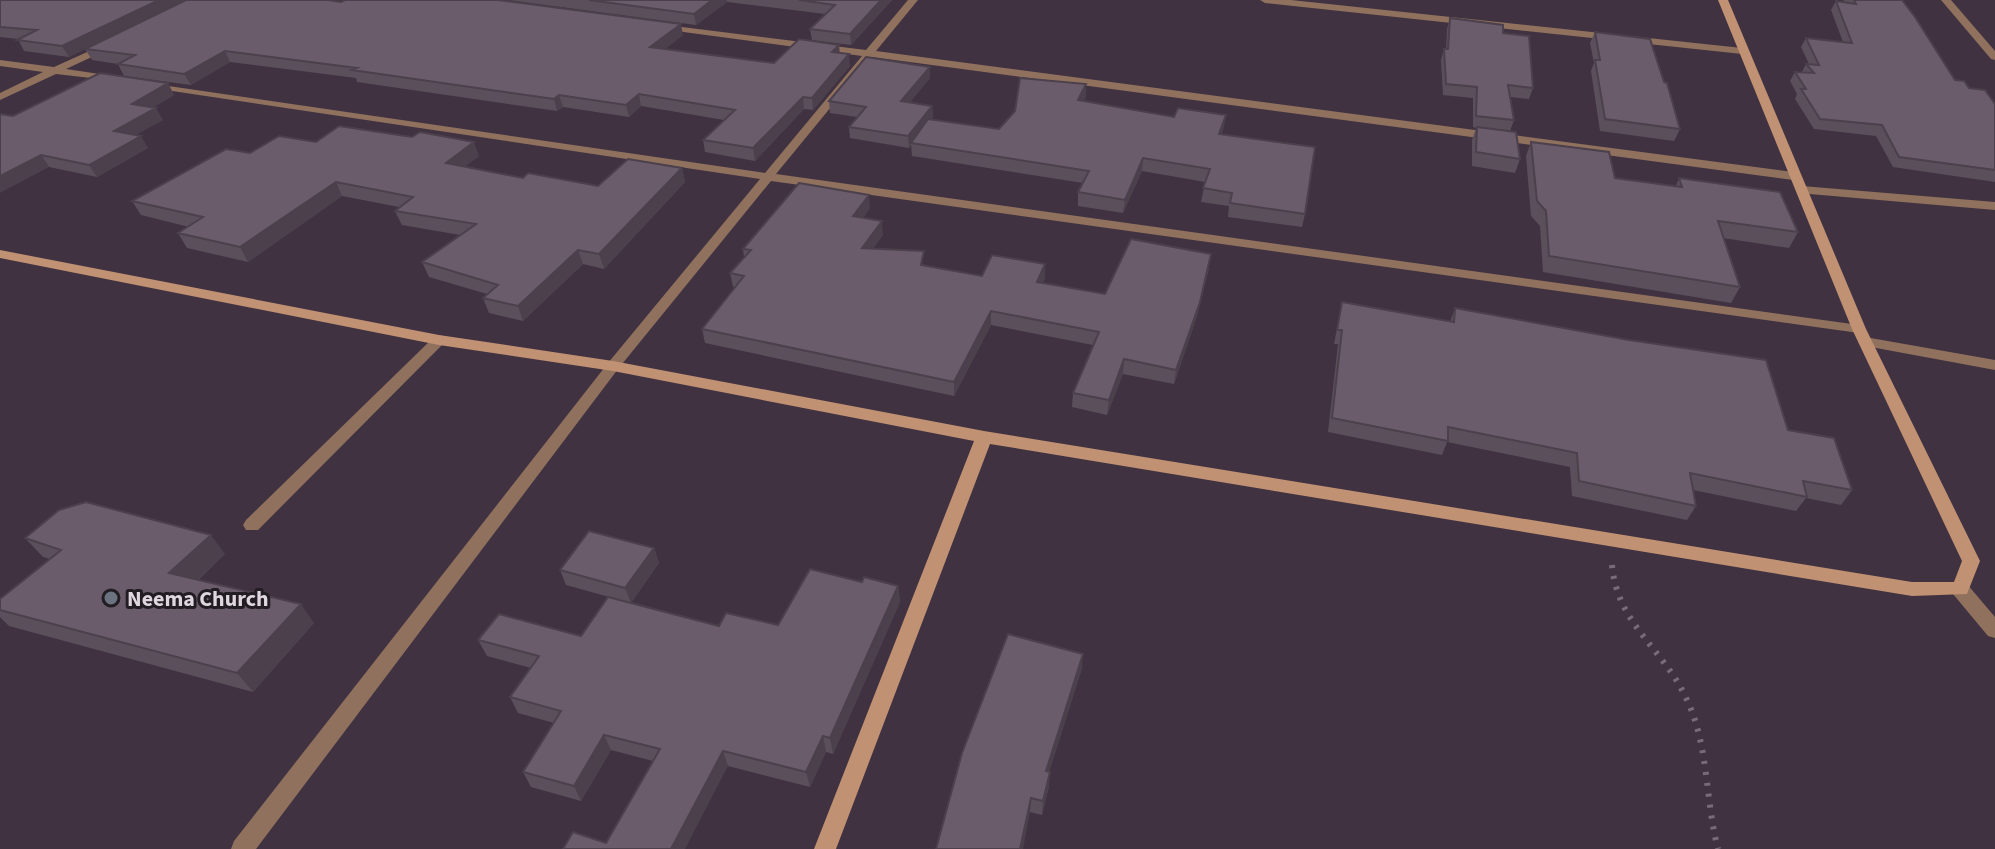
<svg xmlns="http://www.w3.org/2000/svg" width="1995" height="849" viewBox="0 0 1995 849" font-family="'Source Sans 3',sans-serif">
<rect width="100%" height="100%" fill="#403240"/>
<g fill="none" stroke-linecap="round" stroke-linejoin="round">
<!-- path -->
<path stroke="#786c78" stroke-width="6" stroke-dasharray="3 8" stroke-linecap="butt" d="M1612,565c5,59 51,83 74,133 23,46 19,102 32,151"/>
<!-- lane -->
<path fill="#8f715e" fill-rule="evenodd" d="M439,335l5,2 2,3 -2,3 -186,187h-12l-3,-5 3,-5 188,-183z"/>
<!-- street -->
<path fill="#8f715e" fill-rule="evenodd" d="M908,0h10l-42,51 917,121 6,4 -6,4 -921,-123 -96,117 1083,151 7,4 -7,4 -1088,-152 -153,188 -362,480h-25l3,-8 374,-478 152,-184 -608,-91 -4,-1v-4l617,90 97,-117 -201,-27 -5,-3 2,-2 208,26z
M1260,0h31l451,48 5,3 -5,3 -477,-51z
M1941,0h10l44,51v9l-4,-1z
M107,43l5,3 -1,2 -45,21 47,7 5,3 -1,2 -61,-7 -56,26v-7l43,-21 -43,-6v-6l54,7z
M1802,186l193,16v8l-197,-17v-6z
M1865,337l130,23v10l-135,-25 -2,-3z
M1960,582l7,2 28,33v21l-7,-2 -35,-42 -2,-5 2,-5z"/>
<!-- secondary -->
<path fill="#c09173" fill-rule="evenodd" d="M1718,0h10l138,329 114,232 -13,33 -55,2 -922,-152 -154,405h-22l160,-408 -361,-70 -174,-26 -439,-87v-8l439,85 174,26 371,70 928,151h42l8,-21 -110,-232z"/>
</g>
<!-- wall -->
<path fill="#5c4f5c" d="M0,0l341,2 342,33 -18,14 109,14 66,-10 10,13 -37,44 -9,-1 -49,52 -50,-9 -2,-12 21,-20 -83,-14 -12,11 -66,-10 -6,4 -200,-29 -1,-4 -126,-16 -39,23 -67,-9 -6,-12 -26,-4 -7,-11 -16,8 -45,-6 -6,-12 -18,-2z
M508,0h384l-41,45 -39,-5 -2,-11 15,-15 -98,-12 -31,23z
M1843,0h59l53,80 40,24v78l-102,-15 -17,-31 -62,-7 -19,-30 2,-5 -7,-13 5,-9h7l4,-8h3l-8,-17 5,-9 37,4 -12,-32 5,-9 9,1z
M1450,18l53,15 30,55 -4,11 -19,-2 4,23 -4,11 10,28 -5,14 -43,-7v-26l4,-12 -3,-1v-29l-30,-3 -2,-35 3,-11h2l1,-20z
M1595,32l69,50 16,47 -6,12 -74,-10 -9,-60 3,-8 -4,-20z
M930,78l-20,24 22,4 1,11 -2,3 68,9 87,-45v13l-3,4 91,16 52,-2 -5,19 84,80 -3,13 -74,-10 1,-11 -28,-4 4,-20 -63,-11 -19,42 -45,-7v-14l5,-9 -171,-27 -1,-11 -2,3 -59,-10 -1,-11 8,-10 -27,-4 -1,-12z
M168,83l6,12 -22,13 11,12 -28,15 13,13 -51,29 -48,-10 -36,-51z
M316,142l163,14 -14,10 58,12 75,8 84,-18 3,14 -81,87 -21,-5 -60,57 -34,-8 -6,-15 4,-4 -58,-17 -7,-15 38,-27 -58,-10 -7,-14 4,-4 -57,-11 -94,66 -61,-14 -9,-15 11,-6 -48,-12 -9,-14 118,-48z
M1531,142l84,36 61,8 3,-8 119,54 -9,16 -66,-10 17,49 -9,16 -188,-31 -3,-46 -9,-10 -5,-60z
M870,208l-7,10 20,17 -10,13 52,17 57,11 63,2 -3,5 63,11 104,-26 -12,48 -23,68 -51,-10 -16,41 -35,-8 1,-14 20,-48 -102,-20 -37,71 -249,-53 -3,-14 33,-42h-2l-3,-14 14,-16 -1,-8z
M1342,302l108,20 5,-14 333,122 64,60 -11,15 -35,-7 -10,13 -103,-21 3,16 -9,14 -115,-24 -2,-29 -123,-25 -5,13 -114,-23 10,-88h-4z
M25,538l200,16 -27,26 116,43 -61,69 -244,-66 -9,-9v-18l50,-40 -7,-2z
M654,548l5,15 -28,40 -65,-18 -6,-15z
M862,582l36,4 2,16 -67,152 -7,-2 -16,35 -82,-21 -122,77 47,-82 -42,-11 -30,51 -50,-14 -8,-15 31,-49 -36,-10 -8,-16 21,-29 -44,-12 -9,-16 103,-4 138,-10 59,-1z
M1082,668l-33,104v14l-7,29 -12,-3 -68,-59z"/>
<!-- shaded-wall -->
<path fill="#4b404b" d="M159,0h29l-119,57 -7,-11z
M712,0h15v2l-31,23 -2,-11z
M881,0h11l-41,45 -1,-11z
M681,24l2,11 -30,24 -3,-12z
M839,45l1,11 -8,-4z
M225,51l5,11 -39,23 -7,-11z
M849,54l1,12 -37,44 -1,-12z
M930,67v11l-28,34 -1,-11z
M168,83l6,12 -35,21 -7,-12z
M1086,84v13l-9,16 1,-13z
M639,94l2,12 -12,11 -3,-12z
M559,95l4,12 -6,4 -3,-12z
M803,97l1,12 -49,52 -2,-13z
M932,106l1,11 -21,27 -1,-1 -2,5 -1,-12z
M156,108l7,12 -42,23 -7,-12z
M1226,115l-2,13 -7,19 2,-13z
M141,136l7,12 -51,29 -8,-12z
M474,142l5,14 -28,21 -5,-14z
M41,155l8,12 -49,26v-17z
M1143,158l-1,13 -19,42 2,-13z
M682,168l3,14 -81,87 -5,-15z
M336,182l6,14 -94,66 -8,-15z
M869,195l1,13 -15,21 -2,-13z
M882,221l1,14 -19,27 -2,-14z
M578,250l5,14 -60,57 -5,-15z
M1211,254l-14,62 -23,68 2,-14z
M1045,264v14l-8,19v-15z
M991,311v14l-37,71v-14z
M1124,359l-1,15 -16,41 2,-15z
M211,535l14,19 -41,38 -15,-19z
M654,548l5,15 -28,40 -6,-15z
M898,586l2,16 -67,152 -3,-16z
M301,604l13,19 -61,69 -16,-19z
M1083,654l-1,14 -37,117 1,-14z
M604,735l7,15 -30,51 -7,-15z
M823,736l3,16 -16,35 -4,-15z
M723,751l5,15 -43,83h-14z
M1050,772l-1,14 -7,29 1,-14z
M1031,798l-1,14 -7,37h-3z"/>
<!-- building -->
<path fill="#6b5c6b" stroke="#4b404b" stroke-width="2" d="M0,0h159l-97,46 -45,-6 20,-10 -37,-3z
M186,0h142l13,2 4,-2h153l183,24 -31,23 124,16 25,-24 40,6 -7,7 17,2 -37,44 -9,-1 -50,51 -50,-8 32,-30 -96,-16 -13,11 -67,-10 -5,4 -202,-29 5,-2 -132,-17 -41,23 -66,-10 17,-9 -50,-6z
M589,0h123l-18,14z
M799,0h82l-31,34 -40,-5 25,-24z
M1854,0h48l13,17 40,63 9,1 5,7 16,2 10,14v66l-96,-13 -17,-32 -62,-6 -19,-30h5l-11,-17 19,1 -8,-9 13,1 -13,-27 46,5 -16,-42 20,3z
M1450,18l53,7v8l26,3 4,52 -25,-3 6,35 -38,-4 1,-29 -31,-3 -2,-35h4z
M1595,32l55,7 14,43 3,1 13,46 -75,-10 -10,-59h5z
M866,57l64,10 -29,34 31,5 -24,30 -59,-9 17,-20 -37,-6z
M100,73l68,10 -36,21 24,4 -42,23 27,5 -52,29 -48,-10 -41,21v-62l13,2z
M1020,78l66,6 -8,16 96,17 4,-9 48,7 -7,19 96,13 -10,67 -75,-11 2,-10 -29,-5 7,-19 -67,-11 -18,42 -47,-8 11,-21 -178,-28 17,-24 71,10 16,-18z
M339,126l73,11 8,-5 54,10 -28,21 77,15 5,-5 70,13 30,-27 54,9 -83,86 -21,-4 -60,56 -35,-8 15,-13 -76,-23 54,-38 -81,-13 18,-14 -77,-15 -96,65 -62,-14 25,-16 -71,-16 94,-52 24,4 29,-17 37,6z
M1477,127l39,5 4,27 -44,-7z
M1531,142l78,10 6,26 67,9 -3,-9 101,14 18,40 -80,-11 22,66 -191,-31 -3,-45 -9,-10z
M799,183l70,12 -16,21 29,5 -20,27 62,3 -3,14 61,11 10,-21 53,9 -8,18 68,12 26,-55 80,15 -11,48 -24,68 -52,-11 -15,41 -36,-7 26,-61 -108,-21 -37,71 -252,-53 42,-53 -14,-3 21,-23 -8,-1z
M1342,302l112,20 1,-14 174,32 137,20 22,70 46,8 18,52 -49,-9 4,16 -117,-24 6,33 -117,-25 -2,-28 -129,-26v14l-116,-23 10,-88h-5z
M86,502l125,33 -42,38 132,31 -64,69 -237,-63v-11l61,-49 -36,-12 34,-28z
M589,531l65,17 -29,40 -65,-18z
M810,569l52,13 2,-5 34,9 -68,152 -7,-2 -17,36 -83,-21 -52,98h-108l10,-17 33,11 54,-94 -56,-14 -30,51 -51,-14 38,-61 -51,-14 29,-41 -61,-16 21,-26 82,22 27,-39 111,29 7,-13 52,12z
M1008,634l75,20 -37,117 4,1 -7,29 -12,-3 -11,51h-84l26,-96z"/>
<!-- markers -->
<circle fill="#6b7280" stroke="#221c23" stroke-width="3" cx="111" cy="598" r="8"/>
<g text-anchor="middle" stroke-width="6" stroke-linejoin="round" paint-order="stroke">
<!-- poi labels -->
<g font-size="22" font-weight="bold" fill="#dfd6df" stroke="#221c23" text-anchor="start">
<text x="127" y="606">Neema Church</text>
</g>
</g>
</svg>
